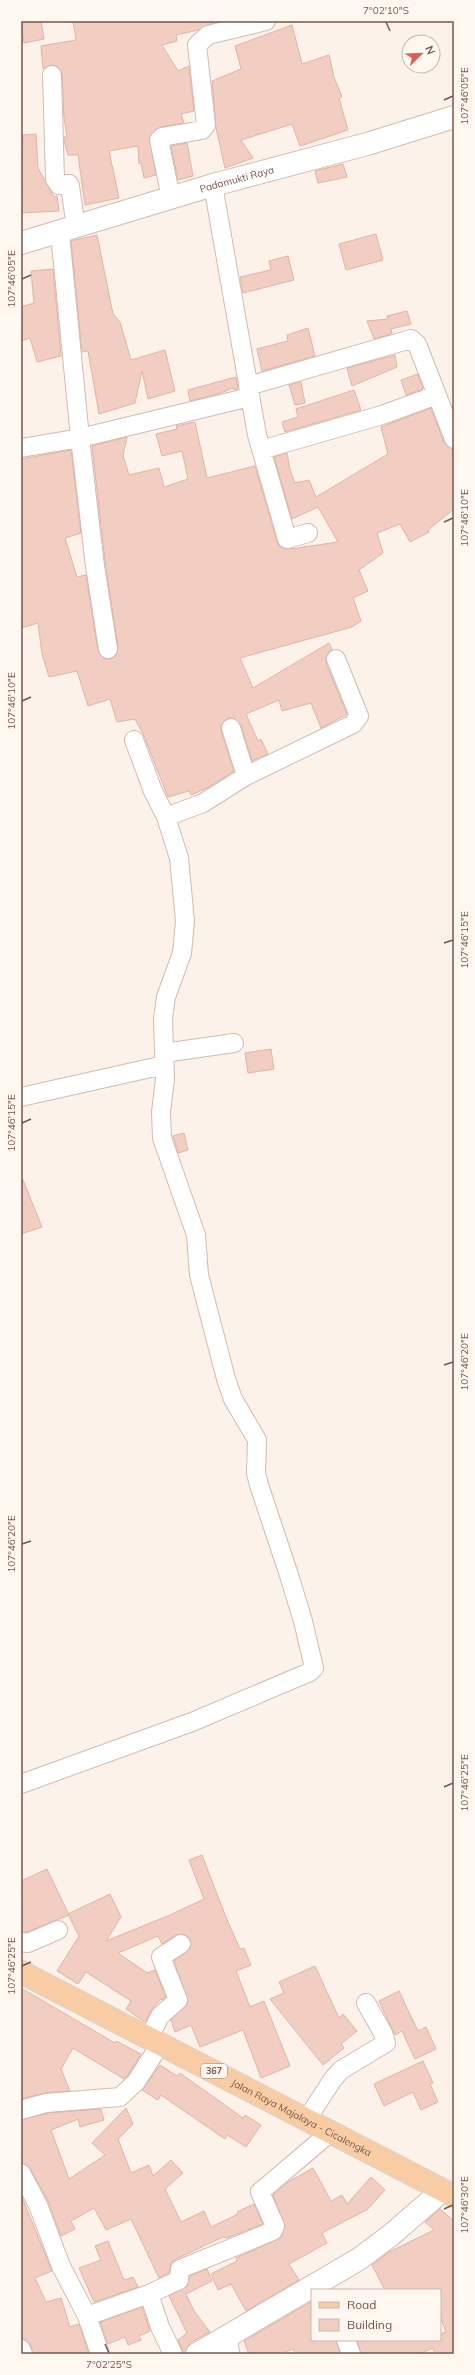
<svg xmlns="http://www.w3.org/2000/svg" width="475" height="2375" viewBox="0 0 475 2375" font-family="Mulish,sans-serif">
<rect width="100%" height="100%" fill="#fcf2ea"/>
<!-- building -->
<path fill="#f2cec2" stroke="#e4b2a2" d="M21,21h20l3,18 -20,4z
M73,21h140v2l-15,7 -22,5 1,6 -15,4 16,26 11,-5 5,45 -13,3 3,9 -24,4 -11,10 7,38 -12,3 -3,-15 -2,1 -1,-18 -29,5 10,47 -34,7 -7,-50h-10l-4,-14v-4h3l-3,-20 -2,-43 -5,-8 -6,-1 -8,4 -2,-23 35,-6z
M292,25l10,39 27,-9 5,22 8,20 -3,1 9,32 -48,16 -8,-22 -51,16 12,18 -28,10 -9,-40 -4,-47 29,-12 -6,-23z
M36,134l2,34 16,29 3,-1 2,15 -38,2 2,-78z
M187,143l6,33 -15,4 -7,-34z
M343,164l4,13 -29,6 -3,-12z
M376,234l7,26 -37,10 -7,-26z
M97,235l16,79 7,8 11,38 34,-10 10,41 -27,8 -6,-28 -7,32 -36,11 -11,-63 -6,1 -11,-111z
M288,256l6,24 -51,13 -3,-16 31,-7 -2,-9z
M53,269l8,87 -24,6 -7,-24 -9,3v-34l13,-4 -3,-32z
M407,311l4,13 -20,5 1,5 -18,5 -7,-18 21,-2 -1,-3z
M308,328l7,28 -53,15 -5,-22 31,-8 -1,-6z
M395,355l2,12 -45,19 -5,-18z
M418,374l5,15 -17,6 -5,-15z
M236,377l2,12 -4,1 -1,-2 -15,6 -28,7 -2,-11z
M301,382l4,21 -10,2 -6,-20z
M354,390l7,20 -76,22 -3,-10 16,-5 -2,-8z
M431,408l13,35 8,6 2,6v54l-26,21 1,2 -19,10 -10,-18 -23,9 6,20 -24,17 9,21 -15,7 8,23 -9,6 -112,31 13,30 76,-45 3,6 -6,8v6l21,51 -26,14 -10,-25 -29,8 -3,-11 -33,14 12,27 3,-2 7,15 -16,7 -11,-36 -7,-7h-6l-7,7v6l13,40 -27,17 -16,7 -2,-4 -21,6 -24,-61 -9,-17 -18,3 -7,-23 -22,7 -11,-35 -28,6 -7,-23 -4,-31 -17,5v-169l50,-9 10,83 -16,5 12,39 9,-2 12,76 6,8h5l6,-2 3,-10 -12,-77 -14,-124 35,-9 -4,18 6,20 30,-7 5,19 24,-8 -6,-28 -20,5 -6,-22 21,-5 -1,-3 19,-4 12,56 48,-12 22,76 3,5 10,2 48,-7 -20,-35 -26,12 -18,-62 13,-4 3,17 5,13 14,-3 7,17 72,-43 -7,-27z
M271,1049l3,20 -26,4 -3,-20z
M184,1133l4,17 -10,3 -5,-17z
M21,1175l21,52 -21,7z
M202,1855l23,60 15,34 4,-1 7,17 -15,6 14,36 14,-6 26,65 -29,12 -18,-48 -43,17 -9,-22 -16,7 -4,-12 17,-18 -14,-41 16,-13v-9l-4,-4h-10l-14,9 -4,-8 -40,17 29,20 8,-3 11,27 -4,3v-2l-9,10 -8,14 -19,-13 5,-8 -45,-29 -8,12 -21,-13 22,-35 -11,-22 42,-20 11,23 -15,24 64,-26 34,-16 -15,-39z
M47,1869l22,46 -42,17h-6v-51z
M315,1966l24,52 4,-4 14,17 -16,13 3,4 -21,17 -53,-66 14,-6 -5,-11z
M21,1988l94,55 1,-2 25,13 -13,21 -4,4 -51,-31 -12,21 9,22 -25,2 -24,6z
M399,1991l19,40 8,-4 10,22 -21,10 -13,-28 -7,4 -16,-34z
M423,2061l10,22 -3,1 8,18 -17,8 -8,-18 -29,14 -10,-22z
M160,2065l17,11 3,-3 63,45 2,-3 16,10 -15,22 -19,-12 -2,4 -64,-44 -3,5 -16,-10z
M126,2108l7,16 -15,15 13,34 18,-8 4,11 18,-16 12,13 -18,16 16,33 23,-11 7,16 27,-13 -1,-2 17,-8 9,20 -36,14 -4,-1 -47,22 -5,4 -2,10 -10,5 -28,-59 -25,11 -12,-22 -23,13 4,8 -14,7 -13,-35 -18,-33 -9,-5v-43l27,-7 53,-4 3,11 -24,7 -2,-8 -27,11 18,49 36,-24 -13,-12z
M313,2168l18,33 11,-6 5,9 24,-27 14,13 -17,19 -46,24 5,10 -38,21 10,16 -53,31 -15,-27 -13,6 -7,-16 26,-13 -1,-3 45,-20 4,-12 -12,-31 15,-13z
M21,2195l31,76 -17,7 11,24 15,-4 9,29 9,-3 10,30h-56l-2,-9 -8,-6 -2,-7z
M440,2209l14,12v133h-19l-2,-6 -14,6h-58l-4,-14h83v-6l6,-2 -6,-16v-26h-55l-13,-25 17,-13 45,-22 -9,-8z
M108,2241l16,39 9,-3 5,10 -44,15 -15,-34 22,-8 -6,-14z
M207,2269l5,12 -26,13 8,17 16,21 -20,11 -6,11 -6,-14 9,-7 -18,-37 18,-10 3,-10z
M311,2302l1,38h24l4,14h-45l-2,-5 -13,5h-31l-5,-13z
M142,2307l8,24 -11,5 2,4 -13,5 -3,-8 -17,7 -8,-22z"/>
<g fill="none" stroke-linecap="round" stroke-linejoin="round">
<defs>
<path id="street" d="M52,75l3,104 4,6 10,-1 1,2 6,41
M213,185l44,250 30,104 21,-6
M171,198l-12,-58 3,-3 40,-7 4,-5 -9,-80 11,-10 58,-14
M60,233l20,205 170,-41
M248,386l163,-47 6,5 37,95
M21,448l59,-10 15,128 13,83
M261,450l121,-35 55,-20
M246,776l107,-52 6,-8 -23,-57
M166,817l37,-14 43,-27 -15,-48
M164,1053l70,-10
M21,1097l143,-32
M21,1784l171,-62 118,-50 4,-4 -11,-47 -15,-49 -29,-87 -3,-12 1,-33 -24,-41 -7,-20 -27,-104 -3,-40 -34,-97 -1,-26 4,-33 -2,-60 3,-22 16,-44 3,-32 -6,-63 -13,-41 -13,-26 -19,-51
M21,1942l7,1 30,-13
M149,2038l11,-22 18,-16 -17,-43 20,-13
M21,2110l25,-7 74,-6 16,-15 25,-39
M307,2119l26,-40 8,-9 45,-27 -3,-10 -17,-30
M21,2173l17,32 23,61 26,50 13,38
M149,2294l30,-14 1,-11 93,-38 2,-5 -15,-34 72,-61
M87,2316l62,-22 11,33 13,27
M228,2336l2,18
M346,2340l5,14
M21,2349l2,5"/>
<g id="secondary">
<path id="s1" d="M21,243l192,-58 154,-41 87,-27"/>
<path d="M197,2354l162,-95 32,-24 52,-45"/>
</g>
<g id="primary">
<path id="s2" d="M21,1972l433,224"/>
</g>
</defs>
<!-- street casing -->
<use href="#street" stroke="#d1bbb2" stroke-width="20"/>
<!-- secondary casing -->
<use href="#secondary" stroke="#d4baaf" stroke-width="24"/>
<!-- primary casing -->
<use href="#primary" stroke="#d9d0cd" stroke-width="24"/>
<!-- street -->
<use href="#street" stroke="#fff" stroke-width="18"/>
<!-- secondary -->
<use href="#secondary" stroke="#fff" stroke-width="22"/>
<!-- primary -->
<use href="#primary" stroke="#f9cda4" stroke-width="22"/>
</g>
<!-- ticks -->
<path fill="none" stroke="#77564d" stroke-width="1.5" d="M386,22l4,9M444,100l9,-4M22,279l9,-4M444,522l9,-4M22,701l9,-4M444,943l9,-3M22,1123l9,-4M444,1365l9,-3M22,1544l9,-3M444,1787l9,-4M22,1966l9,-4M444,2209l9,-4M105,2344l4,9"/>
<g text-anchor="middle" stroke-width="3" stroke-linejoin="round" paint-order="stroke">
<!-- shield labels -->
<rect fill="#fff7f0" stroke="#a0867e" stroke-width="1" x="201" y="2064" width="26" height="14" rx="3"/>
<g font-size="9" font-weight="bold" fill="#77564d">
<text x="214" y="2074">367</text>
</g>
<!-- street labels -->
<g font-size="10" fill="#77564d" stroke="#fff7f0">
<text dy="4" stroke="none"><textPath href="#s1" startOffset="225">Padamukti Raya</textPath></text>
<text dy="4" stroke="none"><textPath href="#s2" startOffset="316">Jalan Raya Majalaya - Cicalengka</textPath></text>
</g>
</g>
<!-- border -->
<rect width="475" height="2375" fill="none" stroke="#fff7f0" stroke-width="44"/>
<!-- legend -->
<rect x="311" y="2289" width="130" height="52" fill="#fff7f0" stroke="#c9b7af"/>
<rect x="319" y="2302" width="20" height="6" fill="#f9cda4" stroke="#c9b7af"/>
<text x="347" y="2309" font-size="12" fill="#77564d">Road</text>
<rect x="319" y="2319" width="20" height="12" fill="#f2cec2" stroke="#c9b7af"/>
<text x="347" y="2329" font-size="12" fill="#77564d">Building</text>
<!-- north arrow -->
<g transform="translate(421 54) rotate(67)"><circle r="19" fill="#fff7f0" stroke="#c9b7af"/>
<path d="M0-3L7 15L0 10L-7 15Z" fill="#e45d52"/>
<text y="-6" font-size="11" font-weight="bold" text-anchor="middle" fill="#77564d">N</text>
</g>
<rect x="22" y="22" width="431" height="2331" fill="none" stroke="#77564d" stroke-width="1.5"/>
<g font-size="10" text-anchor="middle" fill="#77564d">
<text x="386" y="14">7°02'10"S</text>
<text transform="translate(464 96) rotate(-90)" y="4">107°46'05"E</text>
<text transform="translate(11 279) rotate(-90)" y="4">107°46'05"E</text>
<text transform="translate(464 518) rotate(-90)" y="4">107°46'10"E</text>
<text transform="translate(11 701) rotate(-90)" y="4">107°46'10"E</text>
<text transform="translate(464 940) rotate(-90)" y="4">107°46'15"E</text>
<text transform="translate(11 1123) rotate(-90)" y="4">107°46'15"E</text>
<text transform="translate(464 1362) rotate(-90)" y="4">107°46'20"E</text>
<text transform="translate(11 1544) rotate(-90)" y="4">107°46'20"E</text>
<text transform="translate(464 1783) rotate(-90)" y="4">107°46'25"E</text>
<text transform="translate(11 1966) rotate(-90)" y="4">107°46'25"E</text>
<text transform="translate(464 2205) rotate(-90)" y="4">107°46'30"E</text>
<text x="109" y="2368">7°02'25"S</text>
</g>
</svg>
